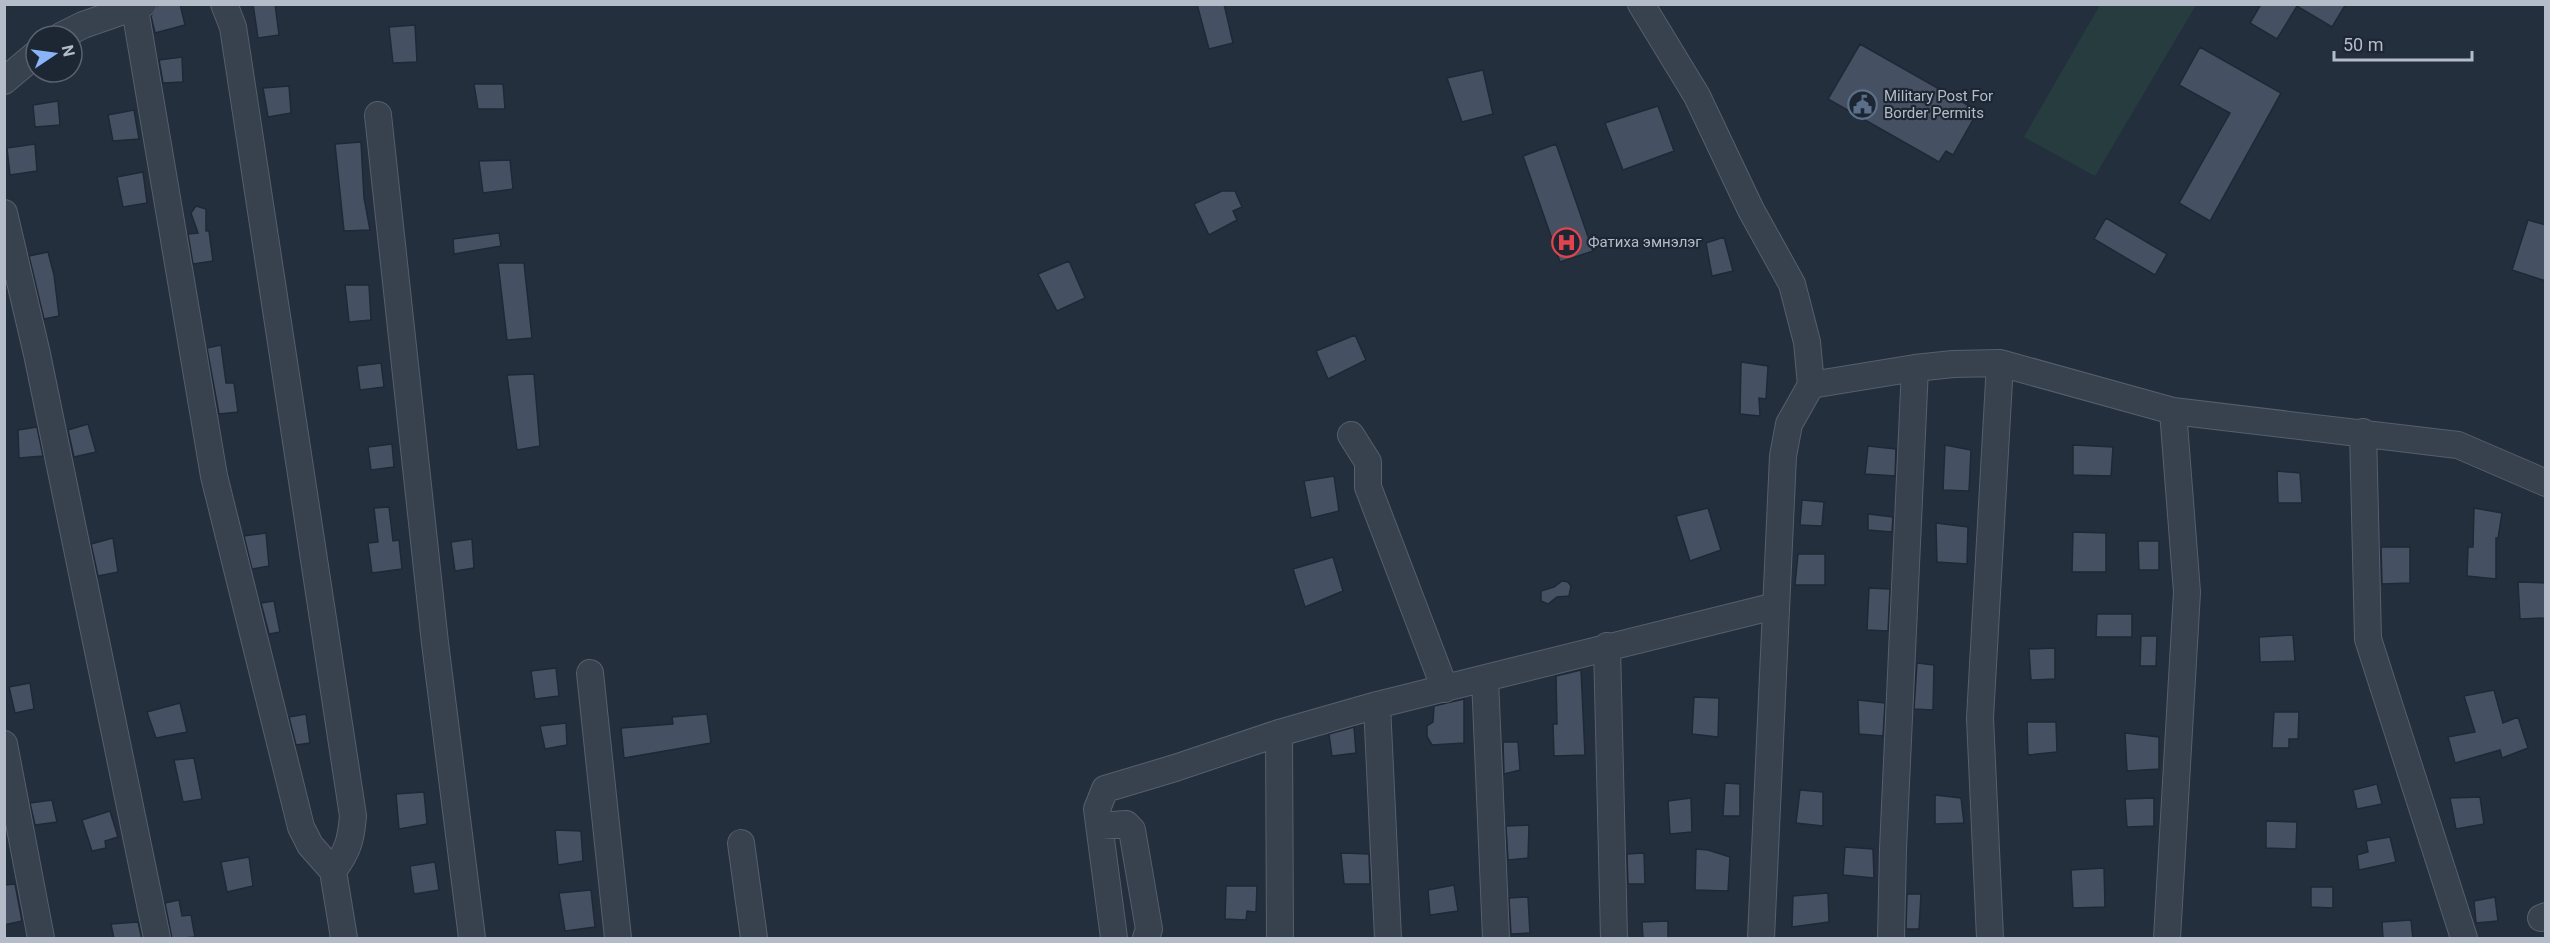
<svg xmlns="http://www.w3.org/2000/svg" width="2550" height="943" viewBox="0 0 2550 943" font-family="Roboto,sans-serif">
<rect width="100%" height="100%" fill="#242f3e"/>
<!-- green -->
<path fill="#263c3f" d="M2100,5h96l-101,171 -71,-39z"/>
<!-- building -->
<path fill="#455162" stroke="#1f2835" stroke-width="1.5" d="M158,4h22l5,21 -30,8 -4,-17z
M253,4h22l4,31 -21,3z
M1197,4h27l9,39 -24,6z
M2261,4h85l-14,23 -35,-21 -20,33 -27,-16z
M415,25l2,37 -24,1 -4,-36z
M1860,44l118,67 -25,44 -7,-4 -7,11 -111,-63z
M2200,47l81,46 -71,128 -31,-18 51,-90 -51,-28z
M182,57l1,25 -20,1 -4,-23z
M1483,70l10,44 -31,8 -15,-44z
M474,84h29l2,25h-27z
M289,86l2,27 -23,4 -5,-29z
M58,101l2,24 -25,2 -2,-22z
M1658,106l16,45 -51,19 -18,-47z
M134,110l5,29 -26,2 -5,-26z
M361,142l3,56 6,32 -26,1 -9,-87z
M35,144l2,27 -27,4 -3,-27z
M1556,144l37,107 -33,11 -37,-106z
M510,160l3,29 -30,4 -4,-32z
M143,172l4,31 -24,4 -6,-30z
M1222,191h13l7,16 -9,4 4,9 -28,15 -15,-31z
M196,206l10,3v22h3l4,30 -20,3 -5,-30 10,-1 -7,-20z
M2106,218l61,36 -12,21 -61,-36z
M2528,220l18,5v56l-34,-11z
M499,233l2,13 -47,8 -1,-15z
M1724,237l9,34 -21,5 -6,-33z
M48,252l6,23 5,41 -15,3 -15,-63z
M1069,261l16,37 -28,13 -19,-37z
M498,263h26l8,75 -25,2z
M345,285h24l2,35 -22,2z
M1355,335l11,25 -38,19 -12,-28z
M221,345l5,38h8l4,29 -19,2 -12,-66z
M1741,362l27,4 -2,33 -7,-1 1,18 -20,-2z
M381,363l3,24 -24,3 -3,-24z
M534,374l6,72 -23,4 -10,-75z
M88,424l8,28 -22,5 -6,-27z
M37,427l6,29 -24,2 -1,-28z
M392,444l2,23 -23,3 -3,-23z
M1945,445l26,5 -2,41 -26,-1z
M2073,445l40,2 -2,29 -38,-1z
M1868,446l28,3 -1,27 -30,-2z
M2277,471l23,2 2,30h-24z
M1334,476l5,35 -28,7 -7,-37z
M1802,500l22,2 -2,24 -22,-1z
M389,507l4,34 6,-1 3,29 -30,4 -4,-30 10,-1 -4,-34z
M1708,508l13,42 -31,11 -14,-45z
M2474,508l28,5 -4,25h-2v41l-29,-3 1,-29h5z
M1868,514l25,3 -1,15 -24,-2z
M1936,523l32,4 -1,37 -30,-2z
M2073,532l33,1v39h-34z
M266,533l3,33 -17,3 -8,-33z
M113,538l5,34 -20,4 -7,-32z
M472,539l2,29 -19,3 -4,-29z
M2138,541h21v29h-20z
M2381,547h29v36l-28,1z
M1798,554h27v31h-30z
M1333,557l10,34 -38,16 -12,-38z
M1562,581l6,1 3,4 -2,10 -12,1 -9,7 -7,-3v-10l13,-4z
M2518,582l28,1 -1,35 -25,1z
M1869,588l21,1 -2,42 -21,-1z
M274,601l6,31 -11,2 -8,-31z
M2097,614h35v23h-36z
M2293,635l2,26 -35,1 -1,-25z
M2141,636h16l-1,30h-16z
M2055,648v31l-24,1 -2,-31z
M1917,663l17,2 -1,45 -19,-1z
M556,668l3,28 -24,3 -4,-28z
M1581,670l4,85 -31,1 -1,-32h4l-1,-48z
M30,683l4,26 -19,4 -6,-26z
M2494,690l9,33 15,-6 10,31 -26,10 -2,-8 -45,13 -7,-26 27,-5 -11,-36z
M1694,697l25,1 -1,39 -26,-3z
M1464,699v44l-32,2 -5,-9v-10l6,-4 1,-16z
M1858,700l27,3 -2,33 -24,-2z
M180,703l7,29 -31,6 -9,-26z
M2274,712h25l-1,27h-9v9h-17z
M306,714l4,29 -14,2 -7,-28z
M707,714l4,29 -87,15 -3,-30 52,-4 -1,-7z
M2027,722h29l1,30 -29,3z
M566,723l1,22 -22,4 -5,-23z
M1354,727l2,26 -24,3 -3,-22z
M2125,733l34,4v32l-32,2z
M1503,742h15l2,28 -16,4z
M194,758l8,41 -19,3 -9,-42z
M1725,783l15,1v32h-17z
M2377,784l5,20 -25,5 -4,-19z
M1800,790l23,2v34l-27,-3z
M424,792l3,32 -28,5 -3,-35z
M1935,795l26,3 3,25 -29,1z
M2480,797l4,27 -28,5 -6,-31z
M1691,798l1,34 -22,2 -2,-33z
M2154,798v28l-27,1 -2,-28z
M52,800l5,22 -22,3 -5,-22z
M110,811l8,26 -13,4 1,7 -14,3 -10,-31z
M2266,821l31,1 -1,27 -30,-1z
M1529,825l-1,33 -20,2 -2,-34z
M555,830l26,1 2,30 -25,4z
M2390,837l6,25 -37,8 -2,-15 11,-3 -2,-11z
M1845,847l28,2 1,29 -31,-3z
M1696,849l12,1 22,7 -2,34 -33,-1z
M1341,853l28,1 1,30h-26z
M1644,853l1,31h-17l-1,-30z
M249,857l4,29 -26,6 -6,-30z
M435,862l4,28 -25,4 -4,-28z
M2104,868l1,39 -32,1 -2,-38z
M15,884l7,37 -18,4v-40z
M1454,885l4,26 -28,4 -2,-25z
M1226,886h31l-1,26 -9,-1 -1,9 -21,-1z
M2311,887h22v21l-22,-1z
M591,890l4,37 -30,4 -6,-38z
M1828,893l1,29 -37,5 1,-31z
M1907,894h14l-2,35h-13z
M1528,897l2,36 -19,1 -2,-36z
M2495,897l3,24 -22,2 -2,-22z
M179,900l3,16 9,-1 4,22 -23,2 -7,-36z
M2411,920l2,19h-30l-1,-17z
M1668,921v18h-25l-1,-17z
M138,922l4,17h-28l-3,-15z"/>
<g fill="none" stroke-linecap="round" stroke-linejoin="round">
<defs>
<path id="minor" d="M224,4l9,23 120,789c-2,24 -5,35 -20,55l11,67
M1641,4l56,92 54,114 41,74 15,58 4,43 -22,39 -6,32 -22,482
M135,9l79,467 87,351 9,18 23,26
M61,36l22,-11 60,-21
M4,81l32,-27
M378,115l57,528 37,295
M4,213l33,141 120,584
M1811,385l104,-17 38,-4 47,-1 173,48 285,34 88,38
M2363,432l5,207 96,299
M1351,435l17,27v25l77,202
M1607,646l7,292
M590,673l28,265
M1485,679l11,259
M1377,705l11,233
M1279,733l1,205
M4,744l37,194
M1100,826l26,-2 6,6 17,99 -3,9
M741,843l13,95
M2541,918l5,-2
M1114,938l-17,-129 8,-20 70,-21 104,-35 98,-28 398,-99
M1891,938l2,-89 22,-481
M1990,938l-10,-220 20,-355
M2167,938l20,-346 -14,-181"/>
</defs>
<!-- minor casing -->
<use href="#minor" stroke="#565f6c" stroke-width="28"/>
<!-- minor -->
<use href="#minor" stroke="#38414e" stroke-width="26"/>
</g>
<!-- icons -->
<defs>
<symbol id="civic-ring" viewBox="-11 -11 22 22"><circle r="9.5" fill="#1d2633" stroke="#5c6f8a" stroke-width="1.5"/><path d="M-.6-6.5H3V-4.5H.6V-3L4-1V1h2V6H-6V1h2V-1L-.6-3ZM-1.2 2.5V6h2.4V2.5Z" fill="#5c6f8a"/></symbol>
<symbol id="hospital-ring" viewBox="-11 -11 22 22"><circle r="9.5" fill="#1d2633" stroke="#e0444e" stroke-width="1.5"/><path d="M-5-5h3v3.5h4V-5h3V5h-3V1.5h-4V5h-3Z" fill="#e0444e"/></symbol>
</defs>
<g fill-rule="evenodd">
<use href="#civic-ring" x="1846" y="88" width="33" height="33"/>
<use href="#hospital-ring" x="1550" y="226" width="33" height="33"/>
</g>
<g text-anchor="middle" stroke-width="4.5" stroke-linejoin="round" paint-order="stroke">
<!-- poi labels -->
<g font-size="15" fill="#b4bcc9" stroke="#1d2633" text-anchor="start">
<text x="1884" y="101">Military Post For<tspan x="1884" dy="17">Border Permits</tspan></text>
<text x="1588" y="247">Фатиха эмнэлэг</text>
</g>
</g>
<!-- border -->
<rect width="2550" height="943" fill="none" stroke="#b4bcc9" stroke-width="12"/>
<!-- north arrow -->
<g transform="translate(54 54) rotate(77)"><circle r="28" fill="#1d2633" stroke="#59626f" stroke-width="1.5"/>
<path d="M0-4.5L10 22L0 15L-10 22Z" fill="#8ab4f8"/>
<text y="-9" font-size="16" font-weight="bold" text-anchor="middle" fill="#b4bcc9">N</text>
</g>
<!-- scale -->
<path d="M2334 51v9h138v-9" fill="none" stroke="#b4bcc9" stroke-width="3"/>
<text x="2343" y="51" font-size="18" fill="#b4bcc9" stroke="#1d2633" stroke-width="4.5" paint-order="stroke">50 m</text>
</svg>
